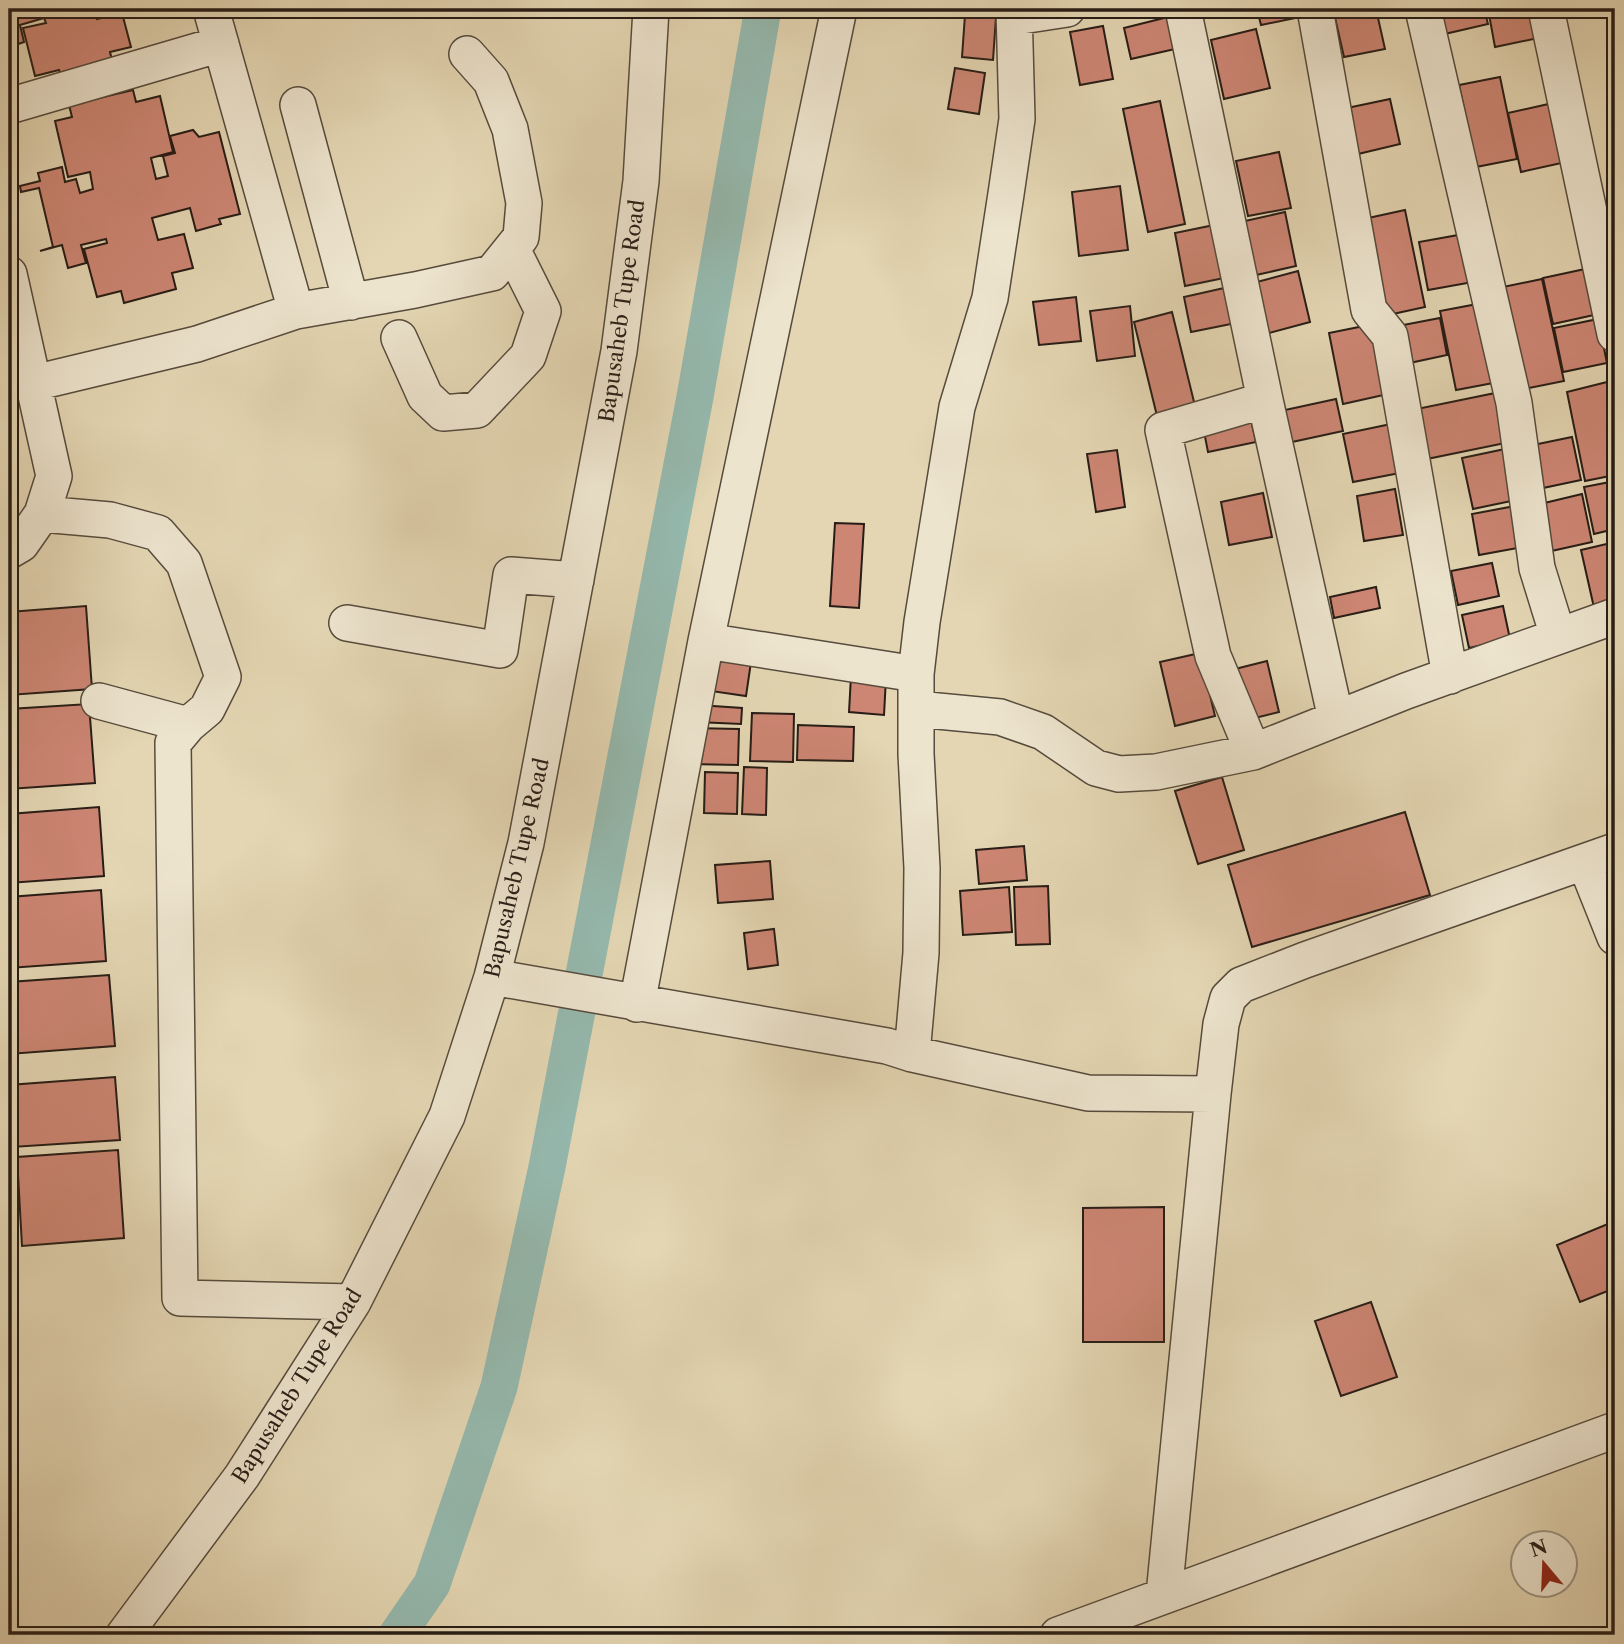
<svg xmlns="http://www.w3.org/2000/svg" width="1624" height="1644" viewBox="0 0 1624 1644" font-family="'Libre Caslon Text',serif">
<rect width="100%" height="100%" fill="#e4d6b3"/>
<filter id="stains"><feTurbulence type="fractalNoise" baseFrequency=".00286" numOctaves="4"/><feColorMatrix values="0 0 0 0 .2 0 0 0 0 .09 0 0 0 0 .02 0 0 0 .5 -.17"/></filter>
<radialGradient id="worn" r=".72"><stop offset=".6" stop-color="#630" stop-opacity="0"/><stop offset="1" stop-color="#630" stop-opacity=".3"/></radialGradient>
<g fill="none" stroke-linecap="round" stroke-linejoin="round">
<!-- canal -->
<path stroke="#95b9ae" stroke-width="37" d="M397,1635l35,-51 67,-197 48,-220 148,-770 68,-388"/>
</g>
<!-- building -->
<path fill="#cd8674" stroke="#271d16" stroke-width="2" d="M9,9h85l3,10 25,-6 9,34 -21,5 4,17 -51,13 -4,-12 -24,6 -12,-48 23,-5 -2,-5 -24,7 4,17 -15,5z
M1257,9h46l2,7 -44,9z
M1333,9h43l9,40 -41,8z
M1430,9h54l4,15 -52,12z
M1488,9h50l5,28 -48,10z
M965,15l31,2 -3,43 -31,-3z
M1168,17l7,32 -44,10 -7,-31z
M1103,26l10,53 -33,6 -10,-53z
M1256,29l14,59 -46,11 -13,-59z
M955,68l30,5 -6,41 -31,-5z
M1500,77l17,82 -41,8 -17,-82z
M133,90l3,12 24,-6 13,56 -22,6 5,21 12,-3 -5,-20 12,-3 -5,-17 23,-6 6,7 20,-5 21,82 -21,5 2,5 -25,7 -6,-23 -38,10 6,22 26,-6 9,34 -21,5 4,16 -52,14 -3,-12 -24,6 -13,-48 23,-6 -1,-4 -25,6 5,18 -18,5 -6,-23 -22,6 13,-4 -14,-59 -18,4 -1,-6 20,-5 -2,-8 24,-6 3,15 11,-3 4,14 13,-4 -3,-17 -22,5 -13,-56 17,-4 -3,-12z
M1390,99l10,45 -42,10 -11,-46z
M1160,101l25,123 -37,8 -25,-123z
M1553,103l13,59 -45,10 -13,-59z
M1279,152l12,56 -43,8 -12,-55z
M1120,186l8,64 -49,6 -7,-64z
M1405,210l20,97 -46,10 -20,-97z
M1285,212l11,54 -40,9 -11,-54z
M1219,224l10,53 -44,9 -10,-53z
M1464,234l9,48 -45,8 -9,-48z
M1585,269l9,46 -41,9 -10,-46z
M1298,271l12,51 -41,11 -12,-51z
M1542,279l22,102 -45,9 -21,-102z
M1233,286l8,36 -50,10 -7,-35z
M1076,297l5,44 -42,4 -6,-43z
M1488,302l16,79 -48,9 -16,-79z
M1130,306l5,50 -38,5 -7,-50z
M1172,312l23,94 -38,10 -23,-94z
M1440,318l7,37 -42,9 -7,-38z
M1598,319l9,44 -44,9 -9,-44z
M1374,324l14,70 -45,10 -14,-71z
M1607,382l8,33v60l-30,6 -18,-89z
M1505,391l10,50 -93,19 -10,-50z
M1336,399l7,32 -51,11 -7,-32z
M1249,411l7,31 -48,10 -6,-31z
M1391,424l9,49 -47,9 -10,-48z
M1572,437l9,43 -38,8 -10,-43z
M1505,449l11,51 -43,9 -11,-51z
M1117,450l8,57 -29,5 -9,-58z
M1615,481v48l-21,5 -10,-47z
M1395,489l8,46 -39,6 -7,-45z
M1263,493l9,44 -43,8 -8,-43z
M1582,494l10,48 -45,10 -11,-47z
M1515,506l8,41 -44,8 -7,-41z
M835,523l29,1 -5,84 -29,-2z
M1615,542v66l-20,4 -14,-62z
M1492,563l7,33 -41,9 -7,-34z
M1376,587l4,21 -46,10 -4,-21z
M86,606l6,83 -83,6v-83z
M1503,606l7,33 -41,9 -7,-33z
M1200,653l15,63 -40,10 -15,-64z
M716,657l35,5 -5,34 -35,-5z
M1267,661l12,51 -36,9 -12,-51z
M851,676l35,2 -2,37 -35,-3z
M89,704l6,79 -86,6v-80z
M698,705l44,3 -1,16 -44,-2z
M752,713l42,1 -1,48 -43,-1z
M798,725l56,2 -1,34 -56,-1z
M691,728l48,1 -1,36 -48,-1z
M744,767l23,1 -1,47 -24,-1z
M705,772l33,1 -1,41 -33,-1z
M1222,777l22,73 -46,14 -23,-73z
M99,807l5,69 -95,7v-69z
M1405,812l25,83 -178,52 -24,-82z
M1024,846l3,34 -48,4 -3,-34z
M770,861l3,38 -55,4 -3,-38z
M1048,886l2,58 -34,1 -2,-58z
M1009,887l3,45 -49,3 -3,-44z
M101,890l5,71 -97,7v-71z
M774,929l4,36 -30,4 -4,-36z
M109,975l6,71 -106,8v-72z
M115,1077l5,63 -108,7 -3,-62z
M118,1150l6,88 -102,8 -5,-89z
M1164,1207v135h-81v-134z
M1615,1221v67l-35,14 -23,-57z
M1371,1302l26,75 -56,19 -26,-75z"/>
<g fill="none" stroke-linecap="round" stroke-linejoin="round">
<defs>
<path id="minor" d="M211,9l85,302
M1183,9l82,391 71,319
M1315,9l54,301 21,26 60,340
M1423,9l91,394 23,165 21,68
M1546,9l69,325
M1015,17l52,-8
M298,105l53,197
M9,106l212,-62
M9,274l45,202 -12,38 -21,30 -12,7
M399,338l26,58 18,17 34,-3 51,-54 15,-45 -31,-62
M34,383l163,-39 99,-33 119,-21 77,-17 29,-36 3,-34 -14,-74 -19,-48 -24,-27
M42,514l68,6 48,13 26,30 39,114 -16,32 -19,16 -15,18 7,555 173,4
M347,623l153,27 11,-75 65,5
M706,641l210,33
M99,701l89,24
M917,709l83,8 43,15 53,36 23,6 37,-2 97,-20 153,-61 209,-75
M1253,752l-40,-96 -50,-226 102,-30
M1585,862l30,75
M492,977l395,69 25,8 176,39 125,1
M637,1004l69,-363 133,-632
M912,1054l9,-101 1,-85 -6,-114v-80l6,-52 35,-215 33,-109 16,-104 11,-75 -3,-110
M1164,1595l49,-501 8,-70 7,-26 13,-13 64,-25 310,-109
M124,1635l118,-159 111,-174 94,-186 45,-139 34,-134 93,-492 22,-170 10,-172
M1058,1635l557,-205"/>
</defs>
<!-- minor casing -->
<use href="#minor" stroke="#564b3d" stroke-width="38"/>
<!-- minor -->
<use href="#minor" stroke="#ede4ce" stroke-width="35"/>
</g>
<g text-anchor="middle" stroke-width="5" stroke-linejoin="round" paint-order="stroke">
<!-- street labels -->
<g font-size="21" fill="#271d16" stroke="#ede4ce">
<text transform="translate(622 311) rotate(-82)" y="7">Bapusaheb Tupe Road</text>
<text transform="translate(517 868) rotate(-77)" y="7">Bapusaheb Tupe Road</text>
<text transform="translate(297 1386) rotate(-58)" y="7">Bapusaheb Tupe Road</text>
</g>
</g>
<!-- margin -->
<rect width="1624" height="1644" fill="none" stroke="#e4d6b3" stroke-width="35"/>
<rect x="10" y="10" width="1603" height="1623" fill="none" stroke="#271d16" stroke-width="3.5"/>
<rect x="18" y="18" width="1589" height="1609" fill="none" stroke="#271d16" stroke-width="2"/>
<!-- north arrow -->
<g transform="translate(1544 1564) rotate(341)"><circle r="33" fill="#ede4ce" stroke="#9e9484" stroke-width="2"/>
<path d="M0-5L12 26L0 18L-12 26Z" fill="#8f2418"/>
<text y="-10" font-size="19" font-weight="bold" text-anchor="middle" fill="#271d16">N</text>
</g>
<rect width="100%" height="100%" filter="url(#stains)"/>
<rect width="100%" height="100%" fill="url(#worn)"/>
</svg>
